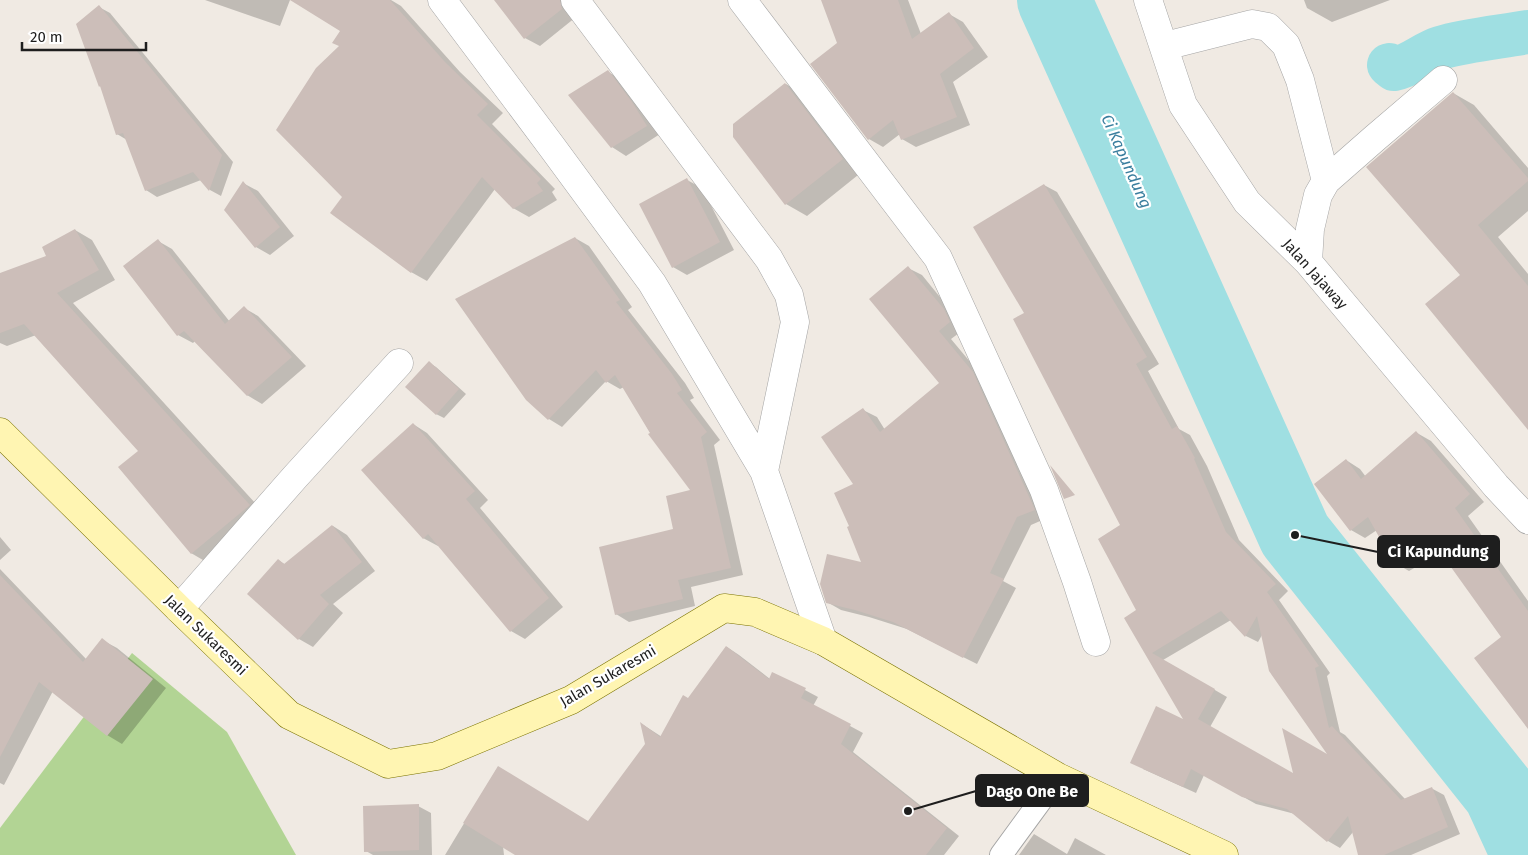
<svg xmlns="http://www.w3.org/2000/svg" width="1528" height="855" viewBox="0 0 1528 855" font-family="'Fira Sans',sans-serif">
<rect width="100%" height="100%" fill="#f0eae3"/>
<!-- forest -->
<path fill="#b2d494" d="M132,653l95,79 69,123h-296v-27z"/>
<!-- shadow -->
<path fill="#0003" fill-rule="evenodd" d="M205,0h85l-10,26z
M382,0h9l10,6 59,66 43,41 -11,11 63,65 -3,3 5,8 -28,17 -16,-9 -18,-19 -68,92 -16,-9 -68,-75 -3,-151z
M495,0h75l6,17 -36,29 -15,-8z
M822,0h86l13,34 28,-20 14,8 25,35 -35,25 17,43 -54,22 -14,-8 -2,-5 -17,13 -14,-8 -31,-96z
M1304,0h86l-58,22 -25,-14z
M99,7l11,6 123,149 -12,34 -11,-6 -9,-10 -44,17 -11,-7 -19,-50 -10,-6 -15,-47 -2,-1z
M608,72l15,8 37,54 -34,22 -14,-9z
M786,84l20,12 57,75 -56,45 -21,-12z
M1453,93l21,12 54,63v43l-30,26 30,37v154l-66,-153z
M687,180l15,8 32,62 -47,25 -14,-8z
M243,183l15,8 36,45 -24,19 -14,-8z
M1044,185l13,7 102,172 -11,7 31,58 11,6 17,31 32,74 49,51 -9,9 51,73 -3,3 13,56 5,3 60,64 26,-11 13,7 16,39 -49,21h-52l-6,-23 -13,16 -12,-7 -33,-27 -39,-10 -52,-29 -8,18 -53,-24 44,-46 -62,-105 13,-8 -16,-85 -96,-212zM1231,620l15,16 12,6 4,-7 70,123 -37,17 -85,-48 17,-30 -64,-37z
M75,230l17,10 23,40 -42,23 193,212 -58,48 -17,-10 -51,-102 -104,-116 -29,11 -7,-3v-68l48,-19z
M575,238l14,8 43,61 -4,3 57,73 9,15 -4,2 30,40 -6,5 29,130 -52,12 4,19 -66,16 -13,-8 59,-84 17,-39 -41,-57 -27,-47 -4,2 -14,-8 -44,46 -13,-8 -22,-20z
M158,241l14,8 58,73 14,-14 14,8 48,50 -44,38 -15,-9 -52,-54 -2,2 -15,-8z
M908,268l14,7 35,43 6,12 -12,9 35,42 61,137 -16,7 -28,56 13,7 -39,76 -70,-35 -38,-12 -28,-7 -14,-8 36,-38 -12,-37 12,-117 14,7 8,13 56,-47z
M429,363l7,4 30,27 -22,24 -8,-4z
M413,424l14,9 61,67 -8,8 83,99 -38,32 -14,-8 -72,-86 -1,1 -15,-8z
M1417,433l14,8 53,61 -16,14 60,85v121l-25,-85 -61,-85 -33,19 -14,-8 -18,-33 -12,8 -14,-8 -36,-46 31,-24 14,9 6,8z
M333,526l14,9 28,36 -42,33 10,9 -30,34 -14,-8 -21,-79 8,5z
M0,537l11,13 -11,10z
M0,569l87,91 15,-20 15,8 49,40 -44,56 -15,-9 -54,-44 -49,94 -4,-2z
M727,647l12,8 31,24 3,-6 45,24 -5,9 50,27 -10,19 106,84 -15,19h-426l-15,-9 1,9h-59l53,-88 91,56 57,-79 -4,-20 20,13z
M418,806l13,7 1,42h-59l-7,-4z
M1034,834l33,20 8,-16 31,17h-87z"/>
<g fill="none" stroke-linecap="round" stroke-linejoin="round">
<!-- canal -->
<path stroke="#9fdfe2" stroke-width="44" d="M1389,65l5,4c17,-3 30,-16 46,-21 27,-8 60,-11 88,-16"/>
<!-- river -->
<path stroke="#9fdfe2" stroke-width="74" d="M1054,0l241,535 205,258 28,61"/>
</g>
<!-- building -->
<path fill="#ccbeb9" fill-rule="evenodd" d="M290,0h100l55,62 43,42 -11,11 64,64 -4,4 6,8 -30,18 -31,-32 -71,96 -81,-60 12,-16 -66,-67 40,-62 23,-22 -7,-3 8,-12z
M494,0h66l2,9 -38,30z
M821,0h77l14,39 37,-27 25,36 -34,26 17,43 -56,23 -8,-20 -25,20 -58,-76 27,-21z
M99,5l123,150 -13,36 -16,-19 -48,19 -22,-58 -7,2 -16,-49 -1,1 -23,-63z
M608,70l24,32 15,24 -36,22 -43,-53z
M785,83l58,76 -58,46 -52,-68v-13z
M1453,92l75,86v3l-50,44 50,61v144l-103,-126 35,-29 -94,-108z
M687,178l33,64 -48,26 -33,-64z
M243,181l37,46 -25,21 -31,-38z
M1044,184l103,173 -11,7 36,65 5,-3 18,32 -1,1 32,73 50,52 -9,8 52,74 -4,2 14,60 3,-2 69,74 31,-13 16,40 -64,28h-26l-10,-39 -21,26 -40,-33 -45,-12 -51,-28 -8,18 -53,-24 26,-57 27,13 -59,-101 12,-8 -38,-71 22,-14 -107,-206 11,-6 -51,-86zM1221,611l24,26 12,-21 12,55 58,83 -45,-26 11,45 -95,-54 17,-30 -63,-36z
M75,229l24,41 -42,23 193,212 -59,49 -73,-87 20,-16 -114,-127 -24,9v-60l46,-17 -4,-9z
M575,237l45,63 -4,2 56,72 10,16 -5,3 30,39 -6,5 30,131 -53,12 5,19 -68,16 -16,-68 74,-18 -7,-33 24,-6 -42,-56 2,-1 -35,-58 -9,8 -10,-13 -48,50 -22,-20 -71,-101z
M158,239l67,85 19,-18 48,51 -45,39 -63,-65 -7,5 -54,-70z
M908,266l36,43 6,13 -11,9 34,41 62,138 -18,7 -27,56 14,6 -41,79 -70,-36 -38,-12 -29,-7 -6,-19 7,-30 34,8 -14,-35 2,-1 -15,-33 19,-9 -32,-47 42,-29 17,24 59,-49 -70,-84z
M429,361l30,28 -23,26 -31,-28z
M413,423l62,68 -9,8 83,99 -39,34 -82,-98 -5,5 -62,-69z
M1416,431l54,63 -15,14 73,103v118l-54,-71 27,-21 -68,-95 -39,22 -26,-47 -18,14 -36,-47 32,-25 15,20z
M1050,465l25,30 -11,4z
M332,525l30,37 -42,33 9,9 -31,36 -51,-46 31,-35 6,5z
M0,575l83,87 19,-24 51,41 -46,57 -68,-54 -39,75z
M726,646l43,33 3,-7 34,16 -5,10 50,26 -10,20 106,84 -21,27h-411l-52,-32 35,-57 90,55 57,-77 -5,-22 20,15 23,-42 5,3z
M419,804v46l-55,2 -1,-46z"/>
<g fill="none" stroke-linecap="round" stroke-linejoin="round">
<defs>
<path id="service" d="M1001,855l57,-78"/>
<path id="minor" d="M442,0l110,147 100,136 112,188
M575,0l194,259 20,36 6,27 -31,149 59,170
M742,0l196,258 106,232 33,92 19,60
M1148,0l35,105 64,97 61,60 188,224 32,34
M1165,46l87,-22 16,3 18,18 14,35 26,101
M1308,262l2,-33 8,-34 8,-14 49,-43 68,-58
M179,609l116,-132 104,-114"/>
<path id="secondary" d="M0,432l179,177 110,106 99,49 49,-8 134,-56 153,-92 31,4 68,29 235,136 166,78"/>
</defs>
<!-- service casing -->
<use href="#service" stroke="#a5a5a5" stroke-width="24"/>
<!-- minor casing -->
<use href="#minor" stroke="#a5a5a5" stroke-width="29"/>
<!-- secondary casing -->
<use href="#secondary" stroke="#7a7200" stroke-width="29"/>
<!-- service -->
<use href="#service" stroke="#fff" stroke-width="22"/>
<!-- minor -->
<use href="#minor" stroke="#fff" stroke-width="28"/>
<!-- secondary -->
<use href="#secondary" stroke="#fff5b2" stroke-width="28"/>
</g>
<g text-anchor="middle" stroke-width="4.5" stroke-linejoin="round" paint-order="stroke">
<!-- street labels -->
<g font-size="15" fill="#1e1e1e" stroke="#fff">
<text transform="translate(1315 274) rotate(48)" y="5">Jalan Jajaway</text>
<text transform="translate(206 635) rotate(44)" y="5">Jalan Sukaresmi</text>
<text transform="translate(608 676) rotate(-30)" y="5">Jalan Sukaresmi</text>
</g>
<!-- water labels -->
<g font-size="16" font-style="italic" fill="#3a7e9e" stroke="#fff">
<text transform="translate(1127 161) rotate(66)" y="6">Ci Kapundung</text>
</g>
</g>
<!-- callouts -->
<path fill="none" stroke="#1e1e1e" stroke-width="2" d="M1295 535L1378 552M908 811L976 791"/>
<g fill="#1e1e1e" stroke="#fff" stroke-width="2">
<circle cx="1295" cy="535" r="5"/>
<circle cx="908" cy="811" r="5"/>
</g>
<g fill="#1e1e1e" stroke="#1e1e1e" stroke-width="2">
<rect x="1378" y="536" width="121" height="31" rx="5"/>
<rect x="976" y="775" width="112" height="31" rx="5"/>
</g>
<g font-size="16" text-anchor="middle" font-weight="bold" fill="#fff">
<text x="1438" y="557">Ci Kapundung</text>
<text x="1032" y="797">Dago One Be</text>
</g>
<!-- scale -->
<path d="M22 42v8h124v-8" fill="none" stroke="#1e1e1e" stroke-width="2.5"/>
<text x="30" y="42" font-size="15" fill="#1e1e1e" stroke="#ffffff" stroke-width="4" paint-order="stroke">20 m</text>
</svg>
